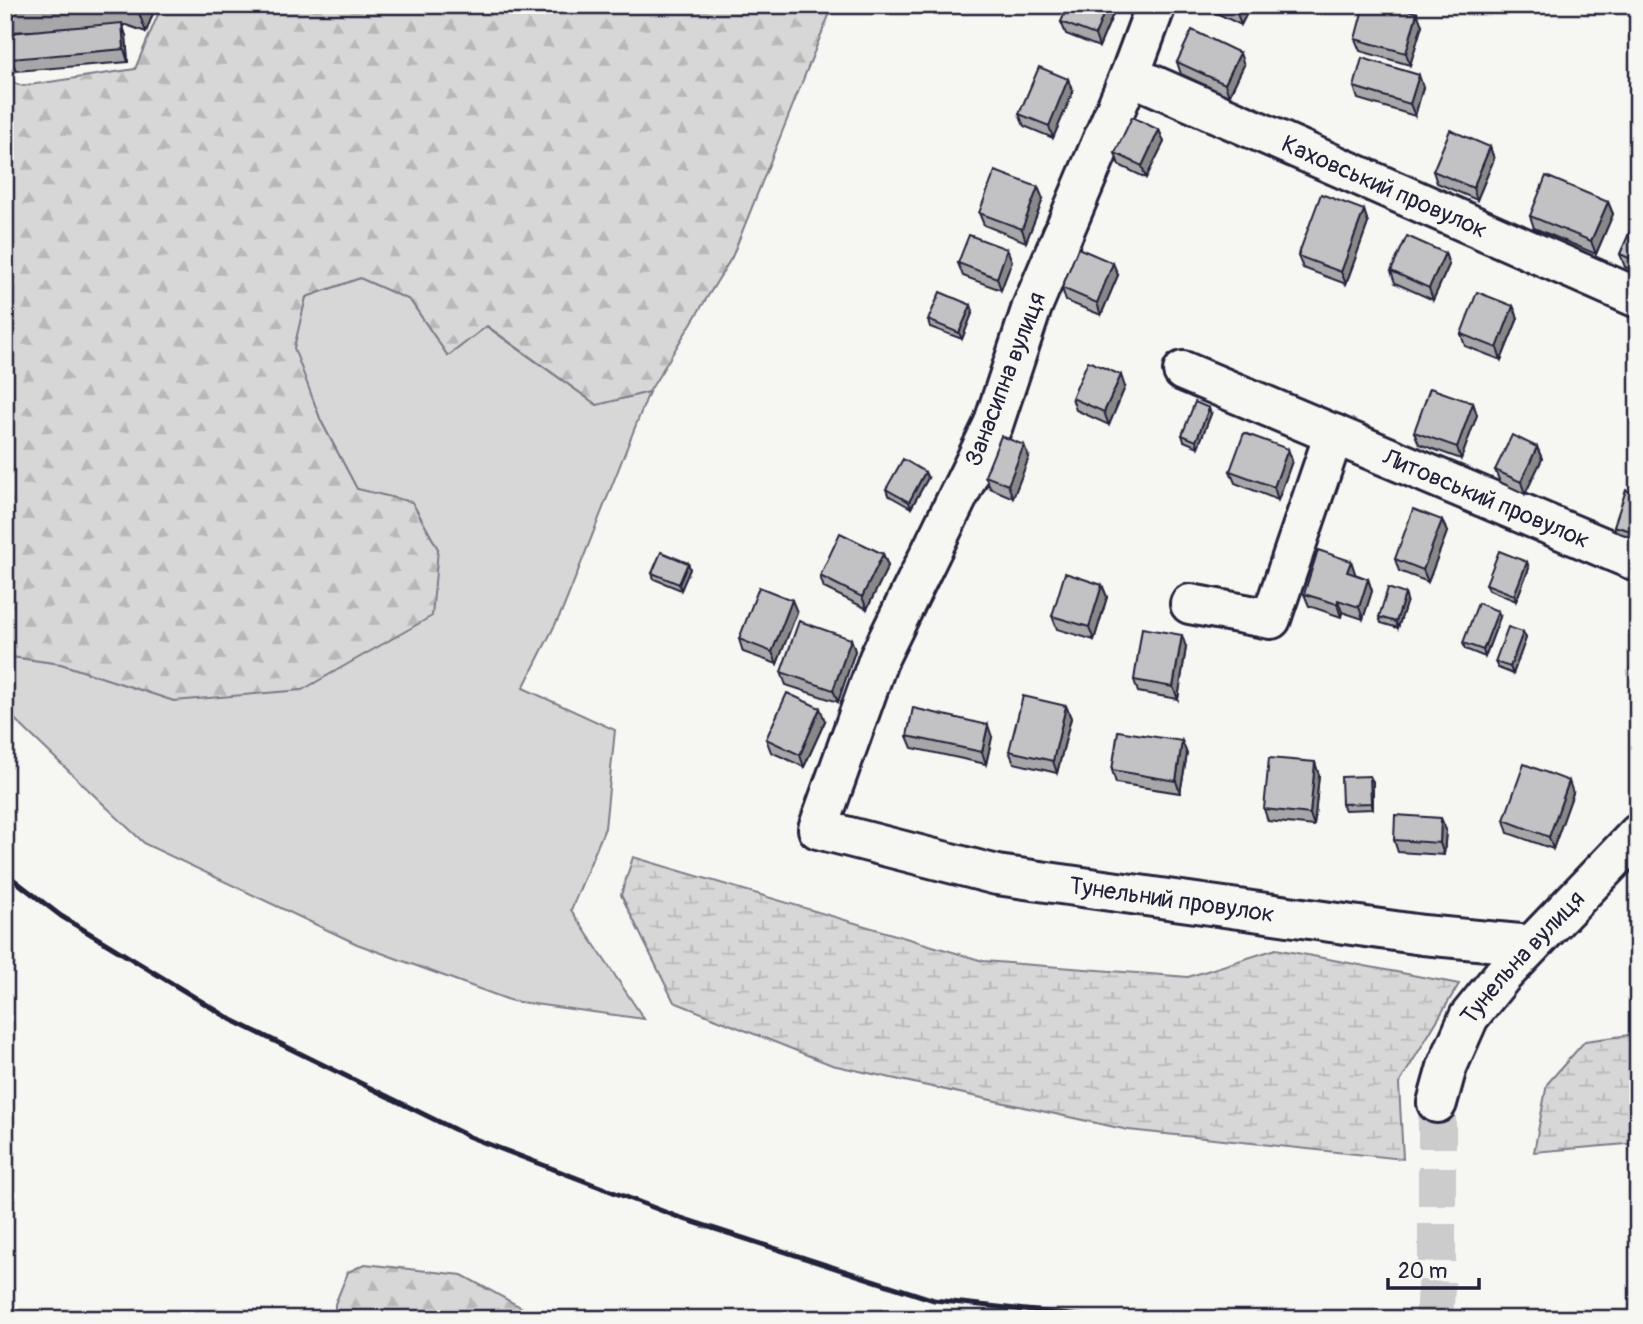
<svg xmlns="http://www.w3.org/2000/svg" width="1643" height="1324" viewBox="0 0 1643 1324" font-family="Pangolin,sans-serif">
<defs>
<pattern id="forest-firs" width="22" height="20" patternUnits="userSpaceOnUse" patternTransform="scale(1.75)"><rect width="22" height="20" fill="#d7d7d7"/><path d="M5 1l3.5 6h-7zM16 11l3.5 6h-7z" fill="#b8b8b9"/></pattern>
<pattern id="wetland-marsh" width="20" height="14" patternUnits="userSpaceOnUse" patternTransform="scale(1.75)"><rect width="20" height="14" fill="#d7d7d7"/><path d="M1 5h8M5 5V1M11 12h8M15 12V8" fill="none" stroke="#b8b8b9"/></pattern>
</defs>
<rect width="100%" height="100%" fill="#f6f6f2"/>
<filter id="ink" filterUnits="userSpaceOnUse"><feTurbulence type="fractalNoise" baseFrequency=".0143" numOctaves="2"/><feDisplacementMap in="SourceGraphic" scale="14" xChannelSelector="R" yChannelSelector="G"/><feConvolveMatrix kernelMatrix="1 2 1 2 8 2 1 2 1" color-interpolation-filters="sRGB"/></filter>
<g filter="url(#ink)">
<!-- grass -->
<path fill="#d7d7d7" stroke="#7c7c89" stroke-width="2" d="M360,278l50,22 38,56 38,-30 111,79 52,-13 -86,217 -40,79 92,42 -10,98 -34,82 73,109 -132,-18 -155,-57 -212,-100 -140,-134v-54l56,8 113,37 264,-152 -26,-47 -55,-13 -36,-68 -28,-73 13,-51z"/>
<!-- forest -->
<path fill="url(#forest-firs)" stroke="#7c7c89" stroke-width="2" d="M162,5h671l-101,252 -83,135 -52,13 -110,-79 -39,30 -38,-56 -50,-22 -54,19 -12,51 27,73 36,68 55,13 26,47 -6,67 -130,74 -128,11 -113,-37 -56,-8v-576l18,6 112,-17z
M365,1264l97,11 73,40 12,4h-212v-15l13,-32z"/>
<!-- wetland -->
<path fill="url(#wetland-marsh)" stroke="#7c7c89" stroke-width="2" d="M633,857l350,104 205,16 88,-28 183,35 -60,100 4,75 -275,-29 -296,-65 -158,-63 -53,-107z
M1638,1034v109l-104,9 13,-68 38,-43z"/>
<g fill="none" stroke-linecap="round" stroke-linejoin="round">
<!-- minor-tunnel -->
<path stroke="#cccccd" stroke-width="38" stroke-dasharray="38 19" stroke-linecap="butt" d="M1434,1319l3,-46v-170"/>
<defs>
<g id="minor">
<path id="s1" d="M1156,5l-26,70 -98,232 -39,118 -114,233 -61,171 179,46 426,60 108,10"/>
<path id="s2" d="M1130,75l508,223"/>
<path id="s3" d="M1183,371l455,191"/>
<path d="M1190,604l81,15 63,-185"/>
<path id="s4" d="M1437,1103l10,-36 22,-50 33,-41 136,-142"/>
</g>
</defs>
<!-- minor casing -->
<use href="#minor" stroke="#22223b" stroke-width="44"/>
<!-- minor -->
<use href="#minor" stroke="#f6f6f2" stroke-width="38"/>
<!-- rail -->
<path stroke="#22223b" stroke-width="5" d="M5,873l56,43 171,104 238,117 208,80 256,83 173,19"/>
</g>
<!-- wall -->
<path fill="#a7a7a9" stroke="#22223b" stroke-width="2" d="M5,5h151l-10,27 -20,-7h-4l4,11 2,26 -112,9 -5,-12 20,-28 -26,1z
M1204,5h47l-10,20 -37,-18z
M1113,14l-14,33 -33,-13 -5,-12z
M1422,25l-12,40 -50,-14 -5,-12z
M1177,62l67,3 -15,31 -48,-22z
M1068,79l5,13 -20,46 -29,-12 -5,-12z
M1354,87h69l-8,29 -57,-17z
M1159,130l5,12 -18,36 -27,-13 -4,-12z
M1490,147l4,12 -17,41 -40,-17 -4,-12z
M1043,199l-17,43 -42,-17 -5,-12z
M1608,202l5,12 -17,40 -62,-26 -4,-12z
M1364,210l4,13 -22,61 -43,-16 -5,-12z
M1638,215v57l-13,-5 -5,-13z
M1445,253l4,12 -16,35 -38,-17 -4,-12z
M1012,261l-11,29 -38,-14 -5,-13z
M1118,275l-17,40 -35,-14 -4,-13z
M1513,306l5,12 -17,42 -36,-14 -4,-12z
M973,311l-11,28 -32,-12 -2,-7z
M1125,387l-16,38 -33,-15 -4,-12z
M1473,403l4,12 -16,44 -42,-15 -5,-12z
M1211,414l-13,33 -14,-6 -2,-6z
M1537,447l5,12 -17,35 -25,-12 -5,-12z
M1288,449l4,12 -14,39 -43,-17 -5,-12z
M1029,457l-16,41 -23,-10 -5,-12z
M928,478l-17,30 -23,-13 -2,-6z
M1638,494v45l-22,-7 -2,-6z
M1442,520l5,12 -19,50 -29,-11 -4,-12z
M883,554l5,12 -21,43 -43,-21 -4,-12z
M1351,561l4,13 13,5 4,12 -9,28 -21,-7 -1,5 -32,-11 -5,-12z
M1527,562l2,6 -13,33 -27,-11 -3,-6z
M688,563l2,6 -9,21 -27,-11 -2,-6z
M1102,585l5,12 -13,43 -37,-11 -5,-13z
M1405,594l2,6 -9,28 -17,-5 -2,-6z
M797,612l-20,52 -34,-12 -4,-13z
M1500,617l-15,40 -20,-8 -2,-6z
M1523,632l3,6 -13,36 -15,-6 -3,-6z
M851,639l4,12 -17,51 -52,-17 -5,-13z
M1186,647l-8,52 -40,-7 -4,-12z
M1066,706l5,12 -14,55 -43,-10 -5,-12z
M825,721l-21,46 -33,-15 -5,-13z
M907,736l85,1 -6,27 -74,-16z
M1182,741l5,13 -7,39 -64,-10 -4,-13z
M1319,775l-5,51 -46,-5 -4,-12z
M1373,782v27l-28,1 -3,-6z
M1573,793l-20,56 -45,-16 -4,-13z
M1446,830l-2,25 -46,-3 -4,-12z"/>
<!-- shaded-wall -->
<path fill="#888889" stroke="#22223b" stroke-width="2" d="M139,5h17l-10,27 -9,-24z
M1107,5h2l4,9 -14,33 -4,-12z
M1241,5h10l-10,20 -4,-12z
M1417,13l5,12 -12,40 -4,-12z
M122,23l4,13 2,26 -4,-13z
M1240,53l4,12 -15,31 -4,-12z
M1419,75l4,12 -8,29 -5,-12z
M1068,79l5,13 -20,46 -4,-12z
M1159,130l5,12 -18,36 -4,-12z
M1490,147l4,12 -17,41 -4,-12z
M1038,187l5,12 -17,43 -4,-13z
M1608,202l5,12 -17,40 -5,-13z
M1364,210l4,13 -22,61 -5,-12z
M1007,249l5,12 -11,29 -4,-12z
M1445,253l4,12 -16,35 -4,-12z
M1113,263l5,12 -17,40 -4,-12z
M971,305l2,6 -11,28 -3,-6z
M1513,306l5,12 -17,42 -4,-12z
M1121,375l4,12 -16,38 -5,-13z
M1473,403l4,12 -16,44 -4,-12z
M1209,408l2,6 -13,33 -2,-6z
M1024,445l5,12 -16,41 -5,-13z
M1537,447l5,12 -17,35 -4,-12z
M1288,449l4,12 -14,39 -4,-13z
M925,472l3,6 -17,30 -2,-6z
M1442,520l5,12 -19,50 -5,-12z
M883,554l5,12 -21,43 -5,-12z
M1351,561l4,12 -4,11 -4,-12z
M1527,562l2,6 -13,33 -2,-6z
M688,563l2,6 -9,21 -2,-6z
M1368,579l4,12 -9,28 -4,-12z
M1102,585l5,12 -13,43 -5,-13z
M1405,594l2,6 -9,28 -2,-6z
M792,600l5,12 -20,52 -5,-12z
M1338,600l4,12 -1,5 -4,-13z
M1498,611l2,6 -15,40 -2,-7z
M1523,632l3,6 -13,36 -3,-7z
M1182,635l4,12 -8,52 -5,-12z
M851,639l4,12 -17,51 -5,-12z
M1066,706l5,12 -14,55 -4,-12z
M820,708l5,13 -21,46 -4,-12z
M988,725l4,12 -6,27 -4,-12z
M1182,741l5,13 -7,39 -4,-12z
M1315,762l4,13 -5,51 -4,-12z
M1370,776l3,6v27l-2,-6z
M1569,781l4,12 -20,56 -4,-12z
M1441,818l5,12 -2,25 -4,-12z"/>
<!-- building -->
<path fill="#c2c2c4" stroke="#22223b" stroke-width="2" d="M5,5h53l-53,4z
M1068,5h39l-12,30 -34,-13z
M1222,5h19l-4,8z
M1364,5h27l26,8 -11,40 -51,-14z
M122,23l2,26 -113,10 -2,-26z
M1192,30l48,23 -15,31 -48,-22z
M1362,58l57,17 -9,29 -56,-17z
M1039,67l29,12 -19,47 -30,-12z
M1132,117l27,13 -17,36 -27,-13z
M1450,130l40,17 -17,41 -40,-17z
M995,171l43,16 -16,42 -43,-16z
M1546,176l62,26 -17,39 -61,-25z
M1321,194l43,16 -23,62 -43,-16z
M1637,215h1v47l-18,-8z
M969,235l38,14 -10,29 -39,-15z
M1407,236l38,17 -16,35 -38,-17z
M1078,248l35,15 -16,40 -35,-15z
M940,292l31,13 -12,28 -31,-13z
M1477,292l36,14 -16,42 -36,-14z
M1088,361l33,14 -17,37 -32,-14z
M1430,388l43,15 -16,44 -43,-15z
M1195,402l14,6 -13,33 -14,-6z
M1638,416v9l-4,-1z
M1244,433l44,16 -14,38 -44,-16z
M1512,435l25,12 -16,35 -26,-12z
M1001,436l23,9 -16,40 -23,-9z
M903,459l22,13 -16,30 -23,-13z
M1626,490l12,4v39l-24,-7z
M1413,509l29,11 -19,50 -28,-11z
M840,533l43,21 -21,43 -42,-21z
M1318,550l33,11 -4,11 21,7 -9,28 -21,-7 -1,4 -33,-10z
M1499,551l28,11 -13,33 -28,-11z
M661,552l27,11 -9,21 -27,-11z
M1065,573l37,12 -13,42 -37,-11z
M759,587l33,13 -20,52 -33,-13z
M1388,588l17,6 -9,28 -17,-5z
M1478,603l20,8 -15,39 -20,-7z
M799,621l52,18 -18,51 -52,-18z
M1508,627l15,5 -13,35 -15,-5z
M1142,628l40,7 -9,52 -39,-7z
M787,693l33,15 -20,47 -34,-16z
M1023,696l43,10 -13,55 -44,-10z
M913,708l75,17 -6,27 -75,-16z
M1118,731l64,10 -6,40 -64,-11z
M1269,758l46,4 -5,52 -46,-5z
M1524,764l45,17 -20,56 -45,-17z
M1370,776l1,27 -29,1 -1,-27z
M1395,815l46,3 -1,25 -46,-3z"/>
</g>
<g text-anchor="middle" stroke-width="5" stroke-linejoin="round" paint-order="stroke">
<!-- street labels -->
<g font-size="24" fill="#22223b" stroke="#f6f6f2">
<text dy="8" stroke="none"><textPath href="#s2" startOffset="278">Каховський провулок</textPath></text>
<text transform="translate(1005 379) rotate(-69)" y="8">Занасипна вулиця</text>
<text dy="8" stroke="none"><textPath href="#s3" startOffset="329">Литовський провулок</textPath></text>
<text dy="8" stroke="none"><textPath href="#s1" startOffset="1253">Тунельний провулок</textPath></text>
<text dy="8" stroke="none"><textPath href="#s4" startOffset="172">Тунельна вулиця</textPath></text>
</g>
</g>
<!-- margin -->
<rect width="1643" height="1324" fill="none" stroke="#f6f6f2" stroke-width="28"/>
<rect x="14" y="14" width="1615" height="1296" fill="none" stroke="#22223b" stroke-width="2.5" filter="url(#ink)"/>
<!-- scale -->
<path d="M1388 1278v10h91v-10" fill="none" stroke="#22223b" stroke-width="3.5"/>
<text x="1398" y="1278" font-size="21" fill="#22223b" stroke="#f6f6f2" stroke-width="5" paint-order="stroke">20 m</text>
</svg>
